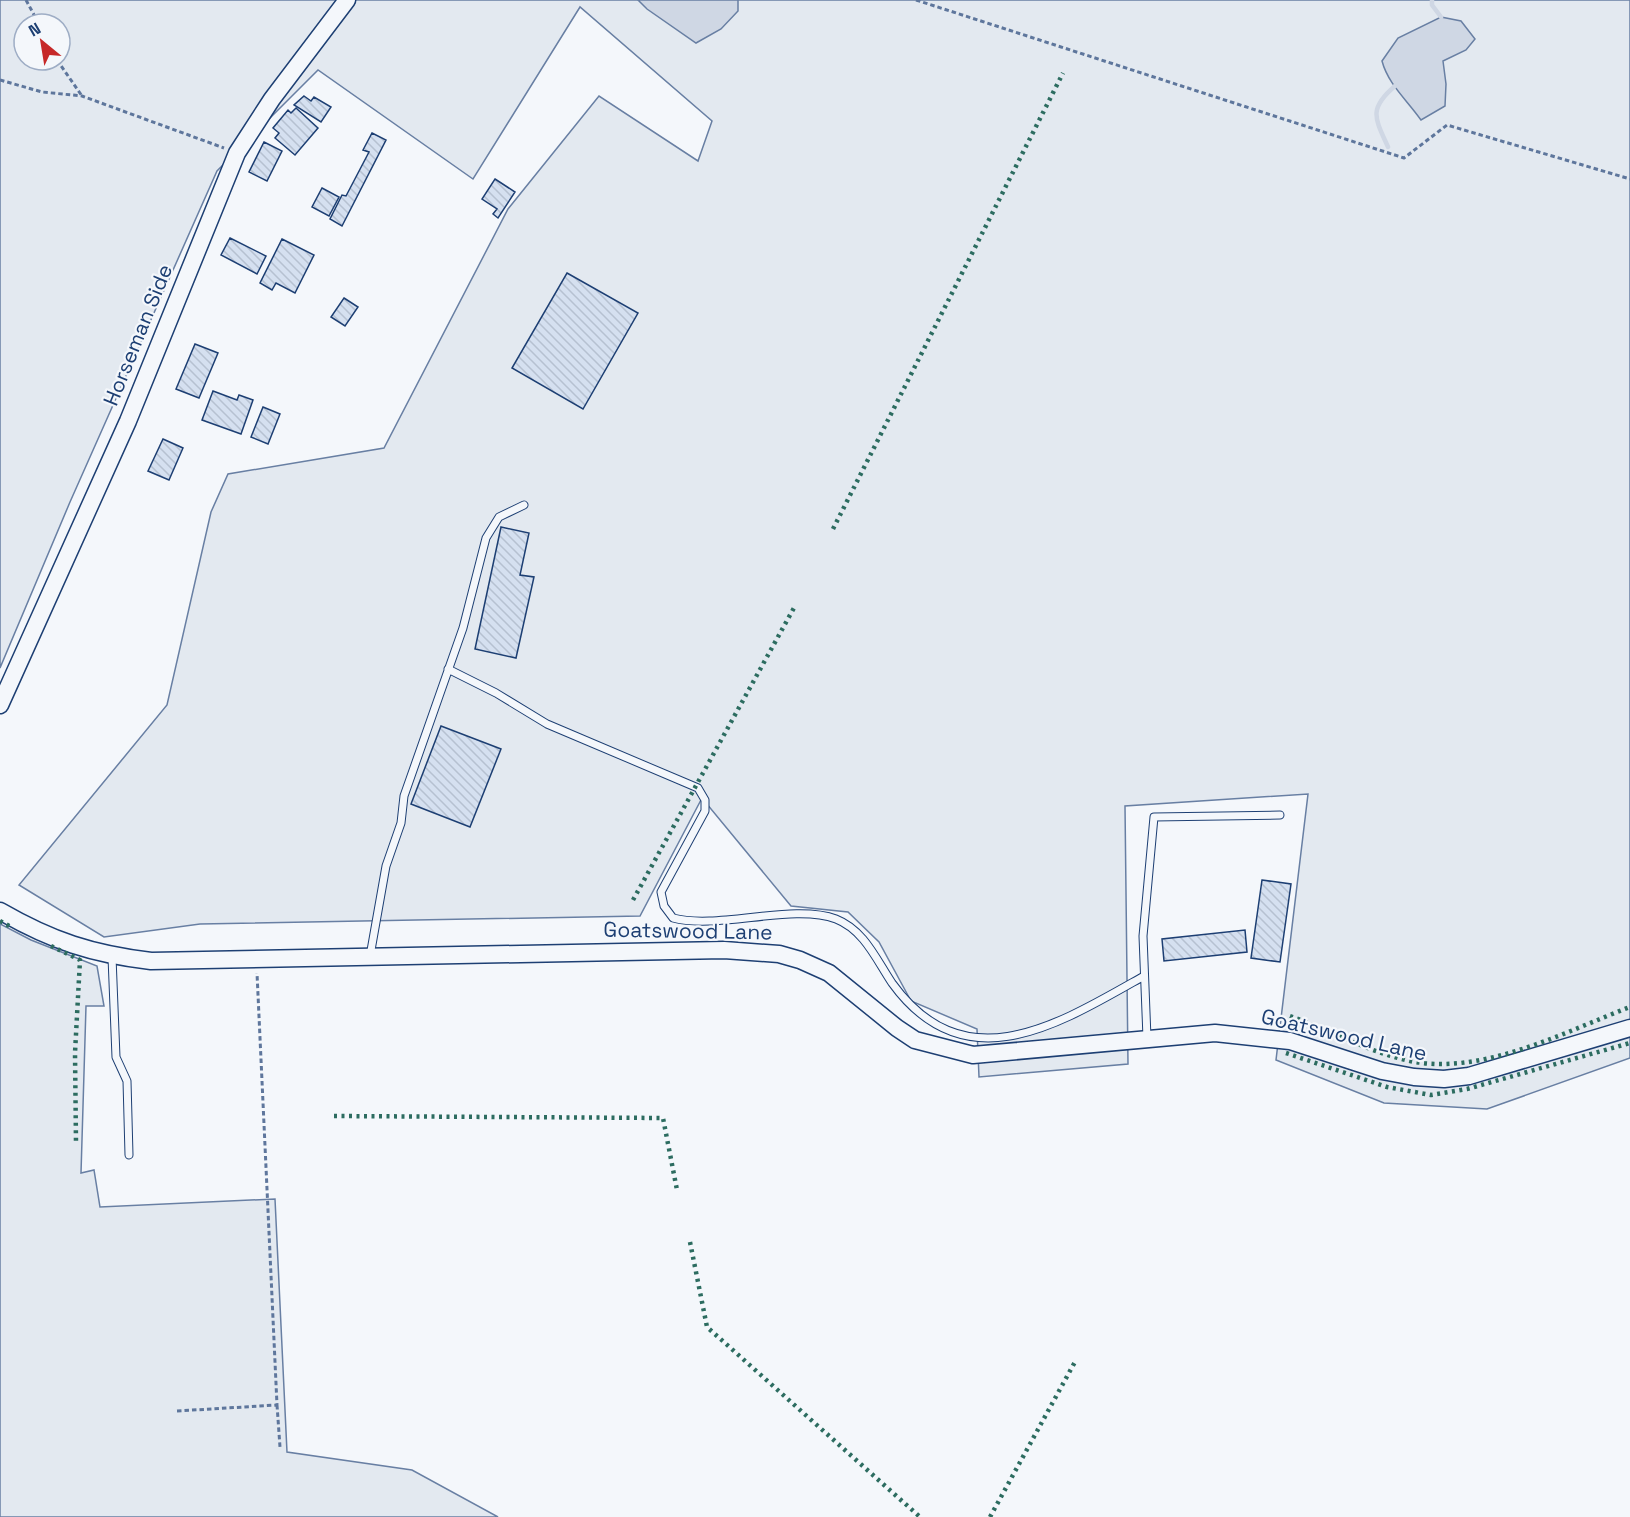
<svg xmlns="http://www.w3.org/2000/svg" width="1630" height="1517" viewBox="0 0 1630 1517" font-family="'Space Grotesk',sans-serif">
<defs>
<pattern id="building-back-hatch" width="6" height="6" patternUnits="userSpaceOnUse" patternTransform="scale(1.5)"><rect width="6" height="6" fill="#d5e0f0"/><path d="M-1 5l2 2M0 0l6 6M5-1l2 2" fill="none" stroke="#b6c1d1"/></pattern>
</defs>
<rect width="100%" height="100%" fill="#f4f7fb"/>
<!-- grass -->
<path fill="#e3e9f0" stroke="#687fa3" stroke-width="1.5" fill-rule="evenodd" d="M0,0h1630v1058l-143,51 -103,-6 -108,-43 32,-266 -183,12 3,258 -149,13 -2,-48 -66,-28 -32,-59 -31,-30 -57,-6 -89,-108 -62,118 -440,8 -96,13 -85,-52 148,-180 44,-193 17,-38 156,-26 124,-239 91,-113 99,65 14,-40 -132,-114 -107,172 -155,-109 -101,101 -147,331 -70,166zM24,24h36v36h-36z
M0,924l31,16 66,26 7,40h-18l-5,167 13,-3 6,37 175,-8 12,253 125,18 86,47h-498z"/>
<!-- water -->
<path fill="#cfd7e4" stroke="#687fa3" stroke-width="1.5" d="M638,0h100v11l-17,18 -25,14 -49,-34z
M1441,17l20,4 14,18 -9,11 -23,11 3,23 -1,22 -24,14c-14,-20 -33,-36 -39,-59l16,-23z"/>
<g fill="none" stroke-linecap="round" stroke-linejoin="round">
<!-- stream -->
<path stroke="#cfd7e4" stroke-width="4.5" d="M1432,0v5l9,12
M1388,147c-13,-29 -20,-38 7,-61"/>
</g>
<!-- building -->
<path fill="url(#building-back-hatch)" stroke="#1d3f73" stroke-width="1.5" d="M304,96l7,5 3,-4 17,10 -10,15 -27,-17z
M296,108l22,20 -23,27 -20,-17 4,-5 -6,-5 15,-18 3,3z
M372,133l14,7 -44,86 -12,-7 12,-24 4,1 23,-44 -6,-2z
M264,142l18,9 -15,30 -18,-9z
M495,179l20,13 -17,26 -5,-4 4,-5 -15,-10z
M322,188l17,9 -10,19 -17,-9z
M230,238l36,18 -9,18 -36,-19z
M282,239l32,16 -19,38 -19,-10 -4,7 -12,-7z
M567,273l71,40 -55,96 -71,-41z
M344,298l14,9 -13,19 -14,-9z
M195,344l23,9 -19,45 -23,-9z
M213,391l24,9 2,-5 14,5 -12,34 -39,-14z
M263,407l17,7 -12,30 -17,-7z
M163,439l20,9 -14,32 -21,-9z
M501,527l28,6 -9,42 14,2 -18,81 -41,-9z
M441,726l60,23 -31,78 -59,-23z
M1262,880l29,4 -11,78 -29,-4z
M1245,930l2,22 -83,9 -2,-22z"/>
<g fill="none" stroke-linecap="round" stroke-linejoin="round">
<defs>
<path id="service" d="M448,669l48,24 51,31 151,64 7,12v11l-44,81 3,14 9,12c45,12 120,-15 163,1 28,11 40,40 56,64 73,101 167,41 252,-7
M370,956l16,-90 15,-43 3,-27 59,-168 23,-90 13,-21 25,-12
M112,957l4,100 11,24 2,74
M1147,1038l-4,-102 11,-119 126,-2"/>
<path id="tertiary" d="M0,705l128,-284 109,-268 35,-54 75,-99
M0,911c52,30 92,43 151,50l573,-11 55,4 21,6 29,13 68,55 18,12 58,15 242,-22 75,8 92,30 32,6 30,2 25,-3 161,-48"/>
</defs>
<!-- service casing -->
<use href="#service" stroke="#1d3f73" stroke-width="9"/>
<!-- tertiary casing -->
<use href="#tertiary" stroke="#1d3f73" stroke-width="19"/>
<!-- path -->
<path stroke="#5e769c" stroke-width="3" stroke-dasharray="4.5 3" stroke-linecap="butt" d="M26,0l13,24
M916,0l488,158 43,-33 183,54
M57,60l25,36
M0,80l42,12 40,4 142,52
M277,1405l3,42
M177,1411l100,-6 -20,-432"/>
<!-- service -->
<use href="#service" stroke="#f4f7fb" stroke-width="7"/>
<!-- tertiary -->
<use href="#tertiary" stroke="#f4f7fb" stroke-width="16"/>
<!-- hedge -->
<path stroke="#2c6c60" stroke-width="4.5" stroke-dasharray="3 4.5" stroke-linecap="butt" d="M833,529l230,-456
M633,900l162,-294
M0,921l11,6
M51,946l29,14 -5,93 1,90
M1290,1016c40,14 78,36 120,45 72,15 154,-29 220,-54
M1286,1053l101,34 44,8 36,-6 163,-46
M334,1116l329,2 14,72
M690,1242l17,85 213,190
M990,1517l86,-157"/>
</g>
<g text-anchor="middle" stroke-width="4.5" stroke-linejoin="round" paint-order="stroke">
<!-- street labels -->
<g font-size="21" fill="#1d3f73" stroke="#f4f7fb">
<text transform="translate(138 335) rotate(-68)" y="7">Horseman Side</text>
<text transform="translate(688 931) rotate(1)" y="7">Goatswood Lane</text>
<text transform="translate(1344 1035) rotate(13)" y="7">Goatswood Lane</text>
</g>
</g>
<!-- north arrow -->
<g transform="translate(42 42) rotate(330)"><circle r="28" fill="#f4f7fb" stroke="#9eadc5" stroke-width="1.5"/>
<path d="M0-4.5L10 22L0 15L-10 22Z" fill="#c62828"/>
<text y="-9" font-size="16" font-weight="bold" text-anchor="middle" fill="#1d3f73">N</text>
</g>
</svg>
